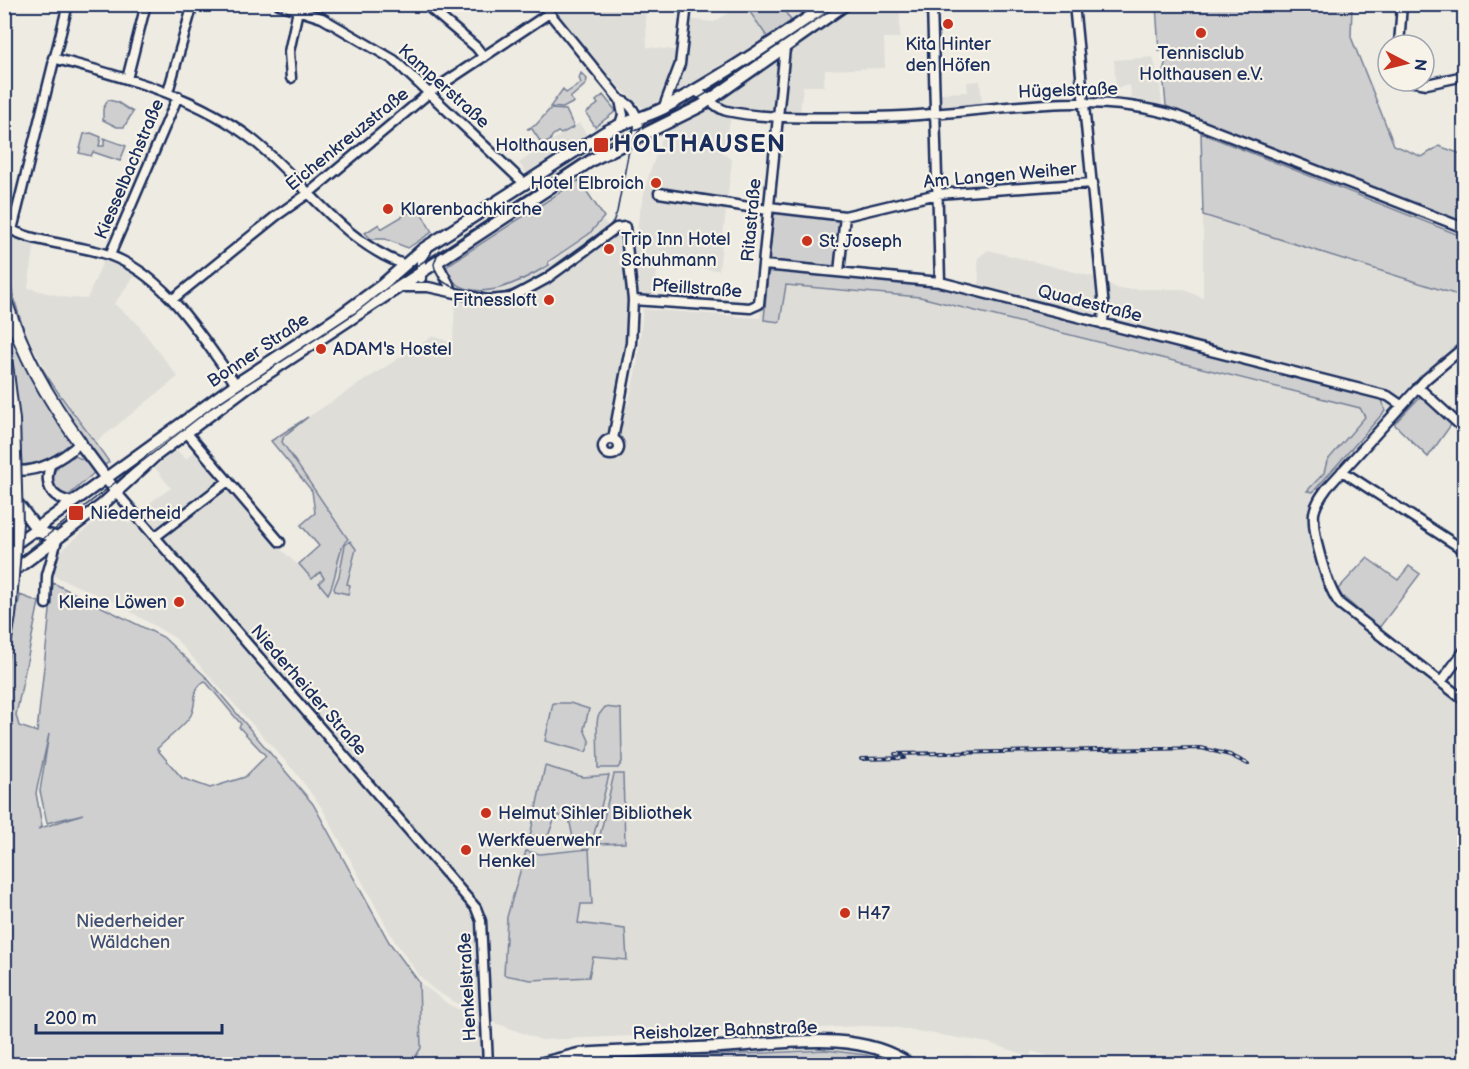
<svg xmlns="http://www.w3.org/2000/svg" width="1469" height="1069" viewBox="0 0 1469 1069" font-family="'Balsamiq Sans',sans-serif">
<rect width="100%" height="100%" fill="#eeebe2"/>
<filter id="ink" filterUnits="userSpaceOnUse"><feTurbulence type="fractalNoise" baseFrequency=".0167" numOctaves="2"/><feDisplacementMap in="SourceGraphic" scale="12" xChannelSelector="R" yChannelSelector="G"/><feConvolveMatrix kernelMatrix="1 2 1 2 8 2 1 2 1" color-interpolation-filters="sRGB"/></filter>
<g filter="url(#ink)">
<!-- built -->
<path fill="#deddd8" d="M563,5h82l2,42 35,4 4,-32 28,3 19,-12 1,-5h90l-126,81 -49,27 -28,-24 -65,-77z
M849,5h51v33h-16l1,30 -60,2 -1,16h-21l-3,27 -67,-4 -10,44 9,7 -13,110 -62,-4 -2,34 -22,-1 -3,44 -10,55 -6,3 14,4 9,-40 6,-56 117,9 4,-47 6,-4 165,16 37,10 7,-10 -1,-25 10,-8 106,27 25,12h63l21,9v-83l261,82v43l-25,18 -36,35 -91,103 -3,17 2,16 22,72 9,10 122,94v359h-390l-42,-13 -2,5 -41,-13 -97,-16 -28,-1 -323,14 -62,-23 -46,-28 -14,-14 -25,-35 -72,-132 -26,-35 -121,-135 -61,-36 -62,-27 2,-18 55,-48 8,1 12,14 23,-23 19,-13 -16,-20 20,-19 11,10 7,-6h5l78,92 21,19 21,-18 -19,-21 15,-13 -1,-21 -42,-50 162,-105 20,7 2,-42 4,-5h59l96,-66 9,4 4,11 9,-1 3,-30 10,-39 12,-34 15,-20 27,-14 15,3 3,-4v-11z
M1153,57l7,27 2,21 -31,-7 -1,-13 -14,3 -2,-28z
M980,81l2,22 -41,3 -1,-13 28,-1 -1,-10z
M579,123l8,12 -59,40 -9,-12z
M603,221l7,6 -52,40 -49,27 -21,3 -27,-5 -7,-10 24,8 28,-2 43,-23z
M6,235l29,7 -7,46 40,10 19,1 17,-40 32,15 -22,30 22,18 42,55 -82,65 -43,-59 -30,-54 -12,-39 -6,-42z
M419,982l29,22 37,19v41h-73l9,-16z
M965,1055l50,6 12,3h-101z"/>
<!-- green -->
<path fill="#cfcfcf" stroke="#757f96" stroke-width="1.5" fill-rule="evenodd" d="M766,4l16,3 10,15 -24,16 -23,-33z
M1156,5h196l-1,32 43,108 28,12 17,-11 25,9v68l-298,-117 -3,-34 5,-21h-9z
M581,73l6,6 -1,5 -16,14 4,4 -11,6 -13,-1 13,-18 3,4 15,-10 -2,-5z
M603,95l13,16 -21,16 -9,-14 12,-9 -2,-3z
M108,100l9,2 16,10 -9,15h-7l-14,-7v-11z
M550,109l16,1 8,17 -13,7 -3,-2 -6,4 -2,5 -8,3 -10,-15h-5l9,-4z
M91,133l10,4 -2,9h5v-8l22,8 -6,15 -27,-9 -2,4 -12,-3 5,-19z
M1201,133l263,104v60l-261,-82z
M579,180l25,37 -15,17 -41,28 1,3c-31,18 -79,45 -106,5l8,-7 79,-51 3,3 5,-3 -2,-4z
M418,207l14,25 -24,16 -23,-9h-14l-6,-6 14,-9 2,5z
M774,212l70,7 -6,49 -69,-8z
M4,248c6,38 14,73 31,107 20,38 50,71 74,107l-7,5c-37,-51 -82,-110 -97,-173 -3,-14 0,-31 -1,-46z
M771,270l162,14 445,112 4,3 3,12 -72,81 -6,-1 17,-18 3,-12 38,-44 -5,-9 -440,-111 -134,-12 -6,37 -16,-2 4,-47z
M4,316l71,125c-16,14 -32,22 -53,24l-8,-93z
M1421,396l32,26 -25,35 -34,-33z
M308,417l-24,19 -2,6 66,97c-12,10 -10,39 -20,55l-9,-11 5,-5 -4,-6 -8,7 -13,-15 20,-18 -18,-21 14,-12 -3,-22 -41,-50z
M75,456l9,4 11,12 -27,24 -10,-3 -7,-10c2,-15 11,-22 24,-27z
M350,541l6,8 -9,35 3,1 -2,9 -13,-3 -1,-3 5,-12 6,-31z
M1367,558l31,22 11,-14 11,8 -41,54 -37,-32 -4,-7z
M53,583l110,54 43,40 107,127 76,138 30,40 2,66 -10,16h-406l-1,-384 16,-85 19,7 -23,113 3,11 18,6zM205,681l36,43 -2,3 27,29 -21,21 -35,11 -28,-10 -25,-29c8,-9 29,-24 34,-34 7,-14 -1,-25 14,-34zM49,734l-9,57 7,32 36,-9 -45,15 4,-3 -6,-33z
M553,703h17l19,6 -5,20 6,14 -4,9 -41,-11z
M605,707l16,2 1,53 -4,6h-20l-1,-45 1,-7z
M545,766l38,11 26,-2 -18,71 -17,-3 -5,-25 -13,-3 -8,21h-18z
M614,774h9l2,69 -27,1z
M589,849l3,55h-11l-3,19 47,6 2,31 -34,-3 -4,20 -58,3 -27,-5 3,-58 19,-66 14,3z
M826,1050l40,5 26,9 -50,-4 -14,4 -46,-2 -187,2 23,-4z"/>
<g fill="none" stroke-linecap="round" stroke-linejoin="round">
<defs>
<path id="minor" d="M68,4l-56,226c24,13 69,15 97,25 59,22 91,81 127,129l5,2
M279,4l43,14 72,42 131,124
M425,4l51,43 8,10
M542,4l78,96c14,4 24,25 16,38
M932,4l8,278
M1074,4l30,304 -1,16
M1399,45l3,-41
M53,58c69,19 143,37 200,82 50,40 89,102 150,124
M291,78l-2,-26 9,-42
M127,79l19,-75
M1409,81l18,3 37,-8
M693,91c15,3 20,17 34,20 39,9 104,6 146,6 100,0 206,-31 304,-1l287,112
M168,92l25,-88
M620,100l3,15 -3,9
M663,109l17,-45 7,-60
M659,193l109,17
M769,207l76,9 92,-22 156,-11
M110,255l68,-159
M437,262l16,30
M764,265l176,17 448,114 13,9
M839,272l6,-56
M421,278v-20l5,-7
M399,287h29l60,13 23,-2 35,-19 70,-51 9,-1 8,73 -2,43 -18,96
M173,299l103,-83 33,-23 120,-100 119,-79
M633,300l117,8 9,-4 26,-256
M1464,347l-38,32 -99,109c-6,8 -11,15 -13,25 -2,21 13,75 26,91l124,96
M1418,387l46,42
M186,432l94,110
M603 447a8 8 0 1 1 16 0a8 8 0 1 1-16 0Z
M51,463c-8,21 -1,35 21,39
M4,469c29,7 55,-7 76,-26
M1342,471l122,79
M117,493l359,415 5,13 7,143
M155,537l73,-56
M46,604l1,-29 10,-35
M1441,682l23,-31"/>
<path id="major" d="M80,443l37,50
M4,486l35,46 19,6
M4,552l232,-168 98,-64 48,-35 41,-36 182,-117c19,-11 40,-14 59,-24 57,-31 111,-67 164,-104
M4,578l98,-73 53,-49 92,-69 345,-227 109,-54 145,-102
M539,1064l39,-10c47,-3 95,-5 142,-7 60,-3 137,-19 189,17"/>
<path id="highway" d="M4,298c20,58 41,96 76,145
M4,349l9,71
M4,645l5,-29"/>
</defs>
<!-- minor casing -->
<use href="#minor" stroke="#1b2f5e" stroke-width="13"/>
<!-- major casing -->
<use href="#major" stroke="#1b2f5e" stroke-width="15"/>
<!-- highway casing -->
<use href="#highway" stroke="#1b2f5e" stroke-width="16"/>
<!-- minor -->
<use href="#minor" stroke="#f7f3e8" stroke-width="8"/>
<!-- major -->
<use href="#major" stroke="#f7f3e8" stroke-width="10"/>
<!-- highway -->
<use href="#highway" stroke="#f7f3e8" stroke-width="12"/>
<!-- tram -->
<path stroke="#1b2f5e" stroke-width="1.5" d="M439,250l-5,14c2,16 13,22 28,25 12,3 25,7 37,5 26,-3 96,-52 114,-72l4,-10 13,-67 11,-17
M4,569l207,-161 144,-95 54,-42 195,-127 73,-33 35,-21 128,-86"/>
<defs>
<path id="rail" d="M895,754l306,-6 29,7 18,9
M861,759l44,-1"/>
</defs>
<!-- rail casing -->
<use href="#rail" stroke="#1b2f5e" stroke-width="4"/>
<!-- rail -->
<use href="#rail" stroke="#f7f3e8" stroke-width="1.5" stroke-dasharray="4.5" stroke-linecap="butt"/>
<defs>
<path id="highway-bridge" d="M9,616l7,-93 -3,-103"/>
</defs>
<!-- highway-bridge casing -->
<use href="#highway-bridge" stroke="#1b2f5e" stroke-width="16" stroke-linecap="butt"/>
<!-- highway-bridge -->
<use href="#highway-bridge" stroke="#f7f3e8" stroke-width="12"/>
</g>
</g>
<!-- markers -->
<g fill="#c8321e" stroke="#f7f3e8" stroke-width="2">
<circle cx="948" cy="24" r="6"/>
<circle cx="1201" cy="33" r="6"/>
<rect x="593" y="137" width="16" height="16" rx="3"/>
<circle cx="656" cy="183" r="6"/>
<circle cx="388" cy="209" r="6"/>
<circle cx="807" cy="241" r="6"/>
<circle cx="609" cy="249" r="6"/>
<circle cx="549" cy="300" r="6"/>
<circle cx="321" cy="349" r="6"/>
<rect x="68" y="505" width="16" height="16" rx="3"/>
<circle cx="179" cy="602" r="6"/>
<circle cx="486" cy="813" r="6"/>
<circle cx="466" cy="850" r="6"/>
<circle cx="845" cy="913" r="6"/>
</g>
<g text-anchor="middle" stroke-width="4.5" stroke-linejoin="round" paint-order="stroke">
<!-- poi labels -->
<g font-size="18" fill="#1b2f5e" stroke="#f7f3e8" text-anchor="start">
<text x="948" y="50" text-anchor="middle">Kita Hinter<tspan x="948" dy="21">den Höfen</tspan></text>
<text x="1201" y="59" text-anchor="middle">Tennisclub<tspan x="1201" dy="21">Holthausen e.V.</tspan></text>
<text x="588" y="151" text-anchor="end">Holthausen</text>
<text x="644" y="189" text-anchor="end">Hotel Elbroich</text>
<text x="400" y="215">Klarenbachkirche</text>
<text x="621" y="245">Trip Inn Hotel<tspan x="621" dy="21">Schuhmann</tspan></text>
<text x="819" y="247">St. Joseph</text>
<text x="537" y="306" text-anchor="end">Fitnessloft</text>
<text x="333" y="355">ADAM's Hostel</text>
<text x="90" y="519">Niederheid</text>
<text x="167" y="608" text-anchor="end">Kleine Löwen</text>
<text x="498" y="819">Helmut Sihler Bibliothek</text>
<text x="478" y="846">Werkfeuerwehr<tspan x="478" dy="21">Henkel</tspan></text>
<text x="857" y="919">H47</text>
</g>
<!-- street labels -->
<g font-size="18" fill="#1b2f5e" stroke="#f7f3e8">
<text transform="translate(444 86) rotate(42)" y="6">Kamperstraße</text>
<text transform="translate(1068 90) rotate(-2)" y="6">Hügelstraße</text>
<text transform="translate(347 139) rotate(-39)" y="6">Eichenkreuzstraße</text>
<text transform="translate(129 169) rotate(-67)" y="6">Kiesselbachstraße</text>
<text transform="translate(1000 175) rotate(-5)" y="6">Am Langen Weiher</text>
<text transform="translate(751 220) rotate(-85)" y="6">Ritastraße</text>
<text transform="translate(697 288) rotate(4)" y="6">Pfeillstraße</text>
<text transform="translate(1090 303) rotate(14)" y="6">Quadestraße</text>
<text transform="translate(258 350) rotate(-34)" y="6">Bonner Straße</text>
<text transform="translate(309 690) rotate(49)" y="6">Niederheider Straße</text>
<text transform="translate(467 987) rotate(-93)" y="6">Henkelstraße</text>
<text transform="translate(725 1030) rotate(-2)" y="6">Reisholzer Bahnstraße</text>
</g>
<!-- park labels -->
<g font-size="18" fill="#3f4f75" stroke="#f7f3e8">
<text x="130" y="927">Niederheider<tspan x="130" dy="21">Wäldchen</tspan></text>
</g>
<!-- district labels -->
<g font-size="24" font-weight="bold" letter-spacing="1.5" fill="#1b2f5e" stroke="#f7f3e8">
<text x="700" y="152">HOLTHAUSEN</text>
</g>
</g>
<!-- margin -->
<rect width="1469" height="1069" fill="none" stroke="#f7f3e8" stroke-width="24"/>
<rect x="12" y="12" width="1445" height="1045" fill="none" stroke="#1b2f5e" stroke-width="2" filter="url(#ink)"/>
<!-- north arrow -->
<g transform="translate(1406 63) rotate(97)"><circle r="28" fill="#f7f3e8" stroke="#9fa5b1" stroke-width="1.5"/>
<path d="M0-4.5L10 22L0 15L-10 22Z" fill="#c8321e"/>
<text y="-9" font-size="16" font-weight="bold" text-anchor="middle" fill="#1b2f5e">N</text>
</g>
<!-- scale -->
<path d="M36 1024v9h186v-9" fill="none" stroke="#1b2f5e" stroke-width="3"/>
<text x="45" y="1024" font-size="18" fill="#1b2f5e" stroke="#f7f3e8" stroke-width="4.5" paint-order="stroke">200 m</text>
</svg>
